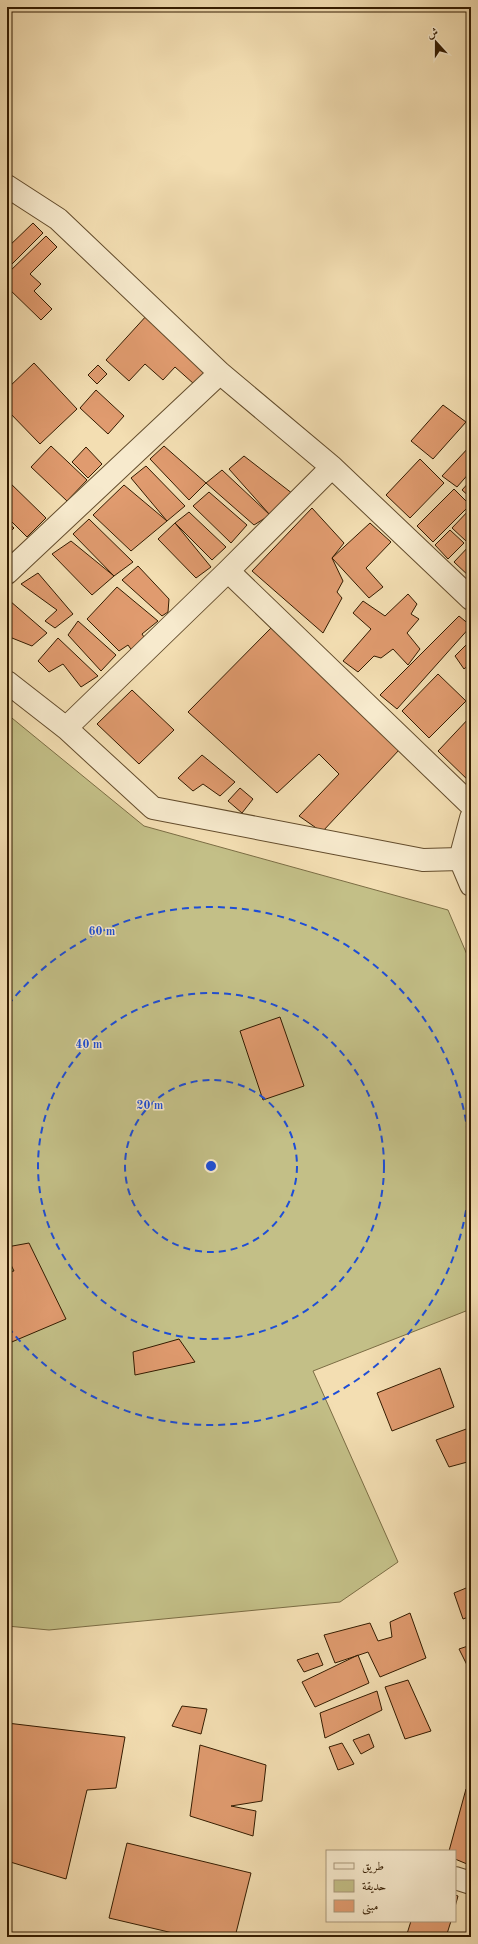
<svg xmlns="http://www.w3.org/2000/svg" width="478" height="1944" viewBox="0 0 478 1944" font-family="'Old Standard TT',Amiri,serif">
<rect width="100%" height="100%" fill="#f3deb2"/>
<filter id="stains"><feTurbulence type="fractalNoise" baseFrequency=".005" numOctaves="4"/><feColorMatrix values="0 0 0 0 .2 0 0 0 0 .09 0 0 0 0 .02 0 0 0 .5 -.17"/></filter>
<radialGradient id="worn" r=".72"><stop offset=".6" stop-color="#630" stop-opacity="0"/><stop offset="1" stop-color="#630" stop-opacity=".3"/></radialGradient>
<!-- green -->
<path fill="#c3bf87" stroke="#7b6d44" d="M7,714l137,112 304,84 23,54v345l-158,62 85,191 -58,40 -291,28 -42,-4z"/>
<!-- building -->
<path fill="#e09b6f" stroke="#331b00" d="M33,223l10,10 -36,36v-21z
M46,236l11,11 -27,27 11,10 -7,7 18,18 -11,11 -34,-33v-13z
M148,314l60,55 -14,15 -19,-17 -12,13 -18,-16 -16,17 -23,-21z
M34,363l43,46 -37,35 -33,-34v-21z
M98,365l9,9 -10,10 -9,-9z
M96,390l28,26 -16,18 -28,-26z
M443,405l23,17 -33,37 -22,-18z
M471,445v26l-14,16 -15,-11z
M51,446l36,34 -20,21 -36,-34z
M164,446l42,37 -17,17 -39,-41z
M86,447l16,17 -14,14 -16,-16z
M244,456l49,38 -23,21 -41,-46z
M420,459l24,24 -34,35 -24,-23z
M146,466l39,40 -18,15 -36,-43z
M222,470l48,45 -16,10 -48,-42z
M7,480l39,38 -19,19 -20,-20z
M471,480v18l-9,-8z
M124,485l43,36 -36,30 -38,-36z
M454,489l16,16 -37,37 -16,-16z
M209,492l38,33 -16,18 -38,-37z
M312,508l32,35 -12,15 11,23 -6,11 5,6 -19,35 -71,-62z
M471,508v28l-5,5 -14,-13z
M189,512l37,35 -14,13 -37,-37z
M89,519l44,43 -19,14 -41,-42z
M7,522l7,6 -7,7z
M175,523l36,44 -15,11 -38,-39z
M370,523l21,19 -25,26 17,19 -14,11 -37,-40z
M450,530l14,13 -16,16 -13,-14z
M71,541l43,35 -22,19 -40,-41z
M471,544v34l-17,-16z
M138,566l31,33 -1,13 -6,4 -40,-36z
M38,573l35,41 -18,14 -10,-7 12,-11 -36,-26z
M117,587l41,34 -16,13 6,9 -13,12 -7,-10 -9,6 -32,-32z
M408,594l9,10 -6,10 8,5 -12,14 13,16 -12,16 -15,-16 -12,9 -7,-2 -16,16 -15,-11 28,-32 -18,-16 10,-12 22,15z
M10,601l37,32 -15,13 -25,-10v-32z
M459,616l12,10 -74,83 -17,-14z
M78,621l38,34 -15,16 -33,-36z
M271,628l129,121 -78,83 -23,-16 40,-42 -20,-20 -42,39 -89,-81z
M58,638l40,38 -17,11 -18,-23 -14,8 -11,-11z
M471,640v23l-7,6 -9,-13z
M438,674l28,27 -37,37 -27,-27z
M132,690l42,40 -35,34 -42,-40z
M471,716v67l-33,-32z
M202,755l33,27 -15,14 -17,-12 -10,7 -15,-13z
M240,788l13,11 -11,14 -14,-12z
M280,1017l24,69 -41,14 -23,-69z
M29,1243l37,76 -59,25v-72l7,-1 -7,-14v-10z
M179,1339l16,23 -60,13 -2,-23z
M440,1368l14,39 -62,24 -15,-38z
M469,1428l2,6v27l-22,6 -13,-27z
M471,1586v30l-8,3 -9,-26z
M410,1613l16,45 -46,19 -12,-25 -33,11 -11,-28 46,-12 8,18 14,-4 -2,-15z
M471,1645v28l-12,-24z
M318,1653l5,12 -19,7 -7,-12z
M358,1655l11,28 -54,24 -13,-25z
M408,1680l23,51 -26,8 -20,-52z
M377,1691l5,19 -57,28 -5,-25z
M182,1706l25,3 -6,25 -29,-8z
M7,1723l118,14 -9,51 -29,2 -21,89 -59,-18z
M369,1734l5,13 -13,7 -8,-14z
M342,1743l12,21 -16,6 -9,-23z
M200,1745l66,20 -4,36 -31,5 25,5 -3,25 -63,-20z
M466,1789l5,1v48l-4,26 -12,-5v-8h-6z
M127,1843l124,30 -16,64h-45l-81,-19z
M455,1895l3,1 -3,11z
M411,1921h40l-5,16h-40z"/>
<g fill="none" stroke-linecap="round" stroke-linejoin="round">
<defs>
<path id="minor" d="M7,186l51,33 162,154 112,94 139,132
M228,571l243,234
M7,573l213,-200
M7,682l59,46 87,80 270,52 37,-1 11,26
M66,728l162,-157 104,-104
M460,859l11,-41
M455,1878l16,5"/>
</defs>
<!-- minor casing -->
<use href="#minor" stroke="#634c2c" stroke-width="24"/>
<!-- minor -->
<use href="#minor" stroke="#f7eacd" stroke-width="22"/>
</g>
<!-- distance rings -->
<g fill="none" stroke="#1d4ed8" stroke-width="2" stroke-dasharray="7 5">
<circle cx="211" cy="1166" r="86"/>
<circle cx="211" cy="1166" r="173"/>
<path d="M8 1005A259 259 0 1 1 8 1327"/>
</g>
<circle cx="211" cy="1166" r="6" fill="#1d4ed8" stroke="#f7eacd" stroke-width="2"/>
<g font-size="12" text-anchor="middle" font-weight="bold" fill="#1d4ed8" stroke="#f7eacd" stroke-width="3" stroke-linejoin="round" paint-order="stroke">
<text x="102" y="935">60 m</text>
<text x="89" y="1048">40 m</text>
<text x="150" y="1109">20 m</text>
</g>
<!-- margin -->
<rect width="478" height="1944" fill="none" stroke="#f3deb2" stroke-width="24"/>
<rect x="8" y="8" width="462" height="1928" fill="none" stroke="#331b00" stroke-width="2"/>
<rect x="12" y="12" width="454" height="1920" fill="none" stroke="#331b00"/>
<!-- legend -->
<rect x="326" y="1850" width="130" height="72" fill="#f7eacd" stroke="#a9977b"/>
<rect x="334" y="1863" width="20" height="6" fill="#f7eacd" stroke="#a9977b"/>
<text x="362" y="1870" font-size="12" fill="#331b00">طريق</text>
<rect x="334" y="1880" width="20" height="12" fill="#c3bf87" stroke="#a9977b"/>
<text x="362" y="1890" font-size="12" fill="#331b00">حديقة</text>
<rect x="334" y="1900" width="20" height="12" fill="#e09b6f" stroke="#a9977b"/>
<text x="362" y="1910" font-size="12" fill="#331b00">مبنى</text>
<!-- north arrow -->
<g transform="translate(436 42) rotate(339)" stroke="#f7eacd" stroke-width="3" paint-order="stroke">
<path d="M0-3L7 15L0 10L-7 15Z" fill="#331b00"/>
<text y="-6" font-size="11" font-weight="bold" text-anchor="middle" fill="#331b00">ش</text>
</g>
<rect width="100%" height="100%" filter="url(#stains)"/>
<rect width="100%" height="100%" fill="url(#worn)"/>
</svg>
